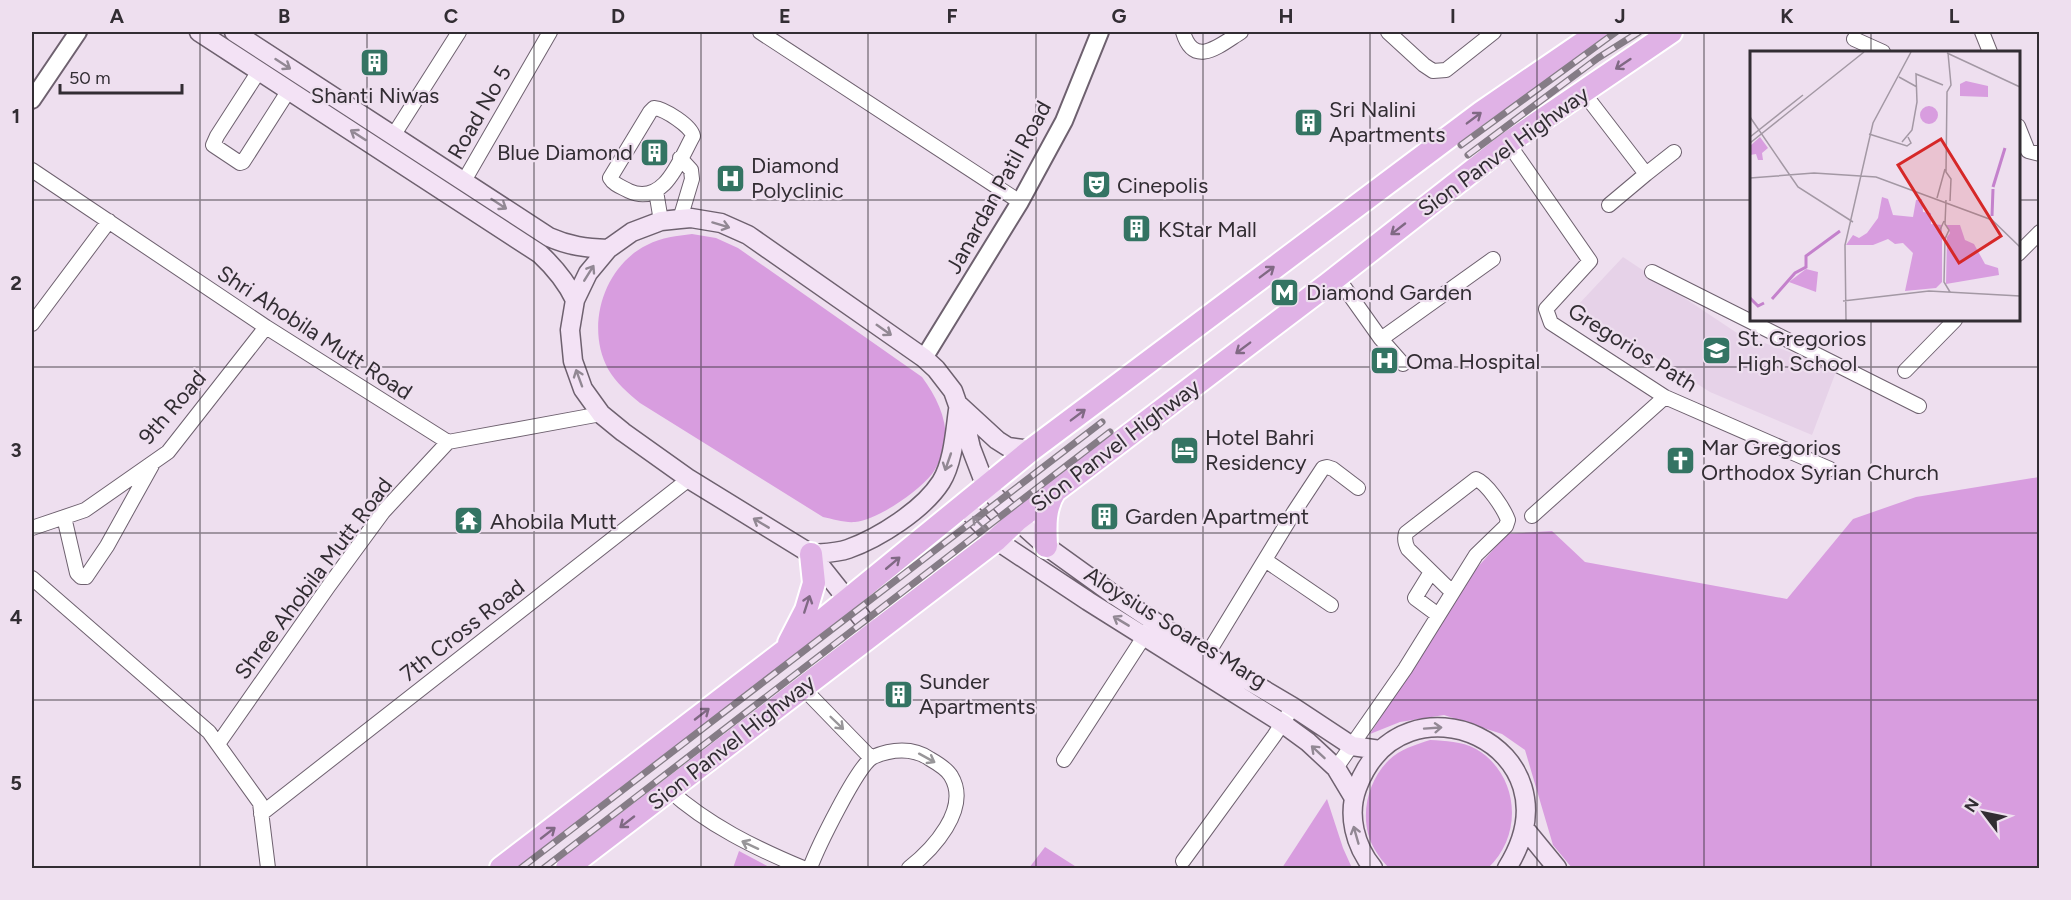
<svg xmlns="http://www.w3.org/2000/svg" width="2071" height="900" viewBox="0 0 2071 900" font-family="Figtree,sans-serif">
<rect width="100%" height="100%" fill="#eedfef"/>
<!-- built -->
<path fill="#e6d2e8" d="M1623,257l114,76 100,36 -25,66 -102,-43 -134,-85z"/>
<!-- green -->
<path fill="#d89ddf" d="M692,234l24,4 22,10 184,129c14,19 24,39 24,63 -1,10 -8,26 -14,34 -14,18 -55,46 -77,48 -10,1 -22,-3 -32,-5l-183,-114c-12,-10 -24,-20 -32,-34 -23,-43 -4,-103 39,-124 15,-8 30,-9 45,-11z
M2039,477v391h-467l-19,-23 -28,-95 -23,-16 -58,-19 -44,7 -30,12 106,-165 31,-35 45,-3 33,31 202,37 66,-80 63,-22z
M1430,740c16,1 31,1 46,9 43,25 48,86 12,119h-99c-5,-5 -10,-11 -14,-18 -17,-28 -9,-68 14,-90 11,-11 26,-15 41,-20z
M1327,799l16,49 9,20h-70z
M1045,847l33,21h-49z
M739,851l32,17h-38z"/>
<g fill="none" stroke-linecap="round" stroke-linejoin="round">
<defs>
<path id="minor" d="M760,32l260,170
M1183,32c11,37 37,13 58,0
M1388,32l36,33 9,6 13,-1 48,-38
M1982,32l8,20
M1854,39l29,13
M259,71l-42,65 -4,9 27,18 3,-1 46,-72
M1583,92l63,82 -37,31
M654,108c11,1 37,18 39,28 -13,23 -29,71 -64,55 -7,-4 -15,-6 -19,-13l40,-66z
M2018,126l10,25 12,3
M393,136l66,-104
M1508,143l82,118 -44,48 5,14 114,74 165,72
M680,158l11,12 1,9 -12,40
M32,170l234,157 182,115 153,-28
M1646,174l28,-22
M464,181l86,-149
M656,191l5,30
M2018,254l22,-22
M1652,272l267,134
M1337,277l44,62
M32,324l77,-103
M1403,364l-22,-25 112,-80
M1905,371l50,-51
M1532,516l133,-119
M64,517l13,56 4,4h5l21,-31 45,-81
M32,528l53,-18 83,-58 98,-125
M1265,560l66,45
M1431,572l-16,26 23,17
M32,578l177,154 51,71 8,65
M1202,663l92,-151 29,-44 4,-1 6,2 25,19
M802,687l69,71
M218,744l110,-157 55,-75 65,-70
M1064,760l85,-131
M1336,768l69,-99 71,-114 30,-29 2,-6c-4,-11 -21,-37 -32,-41l-70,54c-2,6 -1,10 2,16l44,43
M669,790c39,35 86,58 134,78
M261,814l428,-335
M1183,861l91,-125 19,-29
M810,868c7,-19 47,-102 63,-111 18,-8 40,-10 57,2 7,4 17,10 21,17 20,33 -19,74 -42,92"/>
<path id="tertiary" d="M32,100l46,-68
M924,358l96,-156 44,-81 36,-89"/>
<path id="secondary" d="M199,32l341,222c15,14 26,27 35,46
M234,32l315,205c20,9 37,11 59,12
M960,406l37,34 11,7 23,3
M963,505l33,35 92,61 194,122 26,19 28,26 18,30
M811,554c12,-1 26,-1 37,-5 31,-11 75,-39 93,-67 12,-19 14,-50 17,-72
M873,632l-62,-78 -122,-75 -66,-47 -22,-18 -18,-25 -10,-28 -3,-31 5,-30 13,-27 20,-24 24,-17 29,-11 19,-2 11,-1 30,5 27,12 176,123 12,11 17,22 14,40 4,17 15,39 31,33 29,26 68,49 93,61 86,51 59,39 28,4
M1525,829l32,39
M1373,868c-18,-22 -26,-53 -16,-80 45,-122 227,-42 150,80"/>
<path id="trunk" d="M1046,546c-1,-20 -2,-38 9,-55
M789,643l17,-33 8,-27 -3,-29
M501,868l285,-218 245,-200 451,-338 117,-80
M567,868l429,-328 21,-20 311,-236 180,-141 163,-111"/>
</defs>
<!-- minor casing -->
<use href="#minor" stroke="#6e616f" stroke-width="16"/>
<!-- tertiary casing -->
<use href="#tertiary" stroke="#6e616f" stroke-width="20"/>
<!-- secondary casing -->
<use href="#secondary" stroke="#6e616f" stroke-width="21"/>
<!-- trunk casing -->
<use href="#trunk" stroke="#fff" stroke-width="26"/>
<!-- minor -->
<use href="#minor" stroke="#fff" stroke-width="14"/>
<!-- tertiary -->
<use href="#tertiary" stroke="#fff" stroke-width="16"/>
<!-- secondary -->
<use href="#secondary" stroke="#f3e2f5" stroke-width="18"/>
<!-- trunk -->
<use href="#trunk" stroke="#e0b2e6" stroke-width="22"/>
<defs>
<path id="rail" d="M1461,145l155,-113
M1468,155l130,-97 41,-26
M521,868l581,-446
M544,868l566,-436"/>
</defs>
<!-- rail casing -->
<use href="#rail" stroke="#857c86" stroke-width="7"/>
<!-- rail -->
<use href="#rail" stroke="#eedfef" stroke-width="4.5" stroke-dasharray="14" stroke-linecap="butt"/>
</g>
<!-- one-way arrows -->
<defs><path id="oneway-shaft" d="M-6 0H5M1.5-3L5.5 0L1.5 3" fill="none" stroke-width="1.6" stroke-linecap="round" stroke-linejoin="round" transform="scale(1.5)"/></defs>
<g stroke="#928894">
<use href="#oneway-shaft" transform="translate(283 64) rotate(33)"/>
<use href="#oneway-shaft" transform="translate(358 135) rotate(-147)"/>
<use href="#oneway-shaft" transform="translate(499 204) rotate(33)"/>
<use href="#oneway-shaft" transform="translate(721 225) rotate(17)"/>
<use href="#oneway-shaft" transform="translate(589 273) rotate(-58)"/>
<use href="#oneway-shaft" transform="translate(884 330) rotate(35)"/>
<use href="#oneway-shaft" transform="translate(579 378) rotate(-110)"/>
<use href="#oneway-shaft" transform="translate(948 462) rotate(109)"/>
<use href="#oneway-shaft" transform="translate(761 523) rotate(-149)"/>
<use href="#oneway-shaft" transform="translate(979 523) rotate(-134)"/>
<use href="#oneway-shaft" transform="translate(1121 621) rotate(-149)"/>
<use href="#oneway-shaft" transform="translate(1433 728) rotate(-4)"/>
<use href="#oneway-shaft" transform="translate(1318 752) rotate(-137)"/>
<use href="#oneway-shaft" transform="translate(1356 835) rotate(-106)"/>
</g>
<g stroke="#806984">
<use href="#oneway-shaft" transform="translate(1623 64) rotate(146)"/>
<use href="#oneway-shaft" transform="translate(1474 118) rotate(-37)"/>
<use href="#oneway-shaft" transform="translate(1398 229) rotate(142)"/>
<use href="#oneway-shaft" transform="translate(1267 272) rotate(-37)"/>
<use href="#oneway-shaft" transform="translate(1243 348) rotate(143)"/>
<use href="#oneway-shaft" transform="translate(1078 415) rotate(-37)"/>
<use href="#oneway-shaft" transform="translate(893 563) rotate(-40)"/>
<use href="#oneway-shaft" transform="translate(807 604) rotate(-72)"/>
<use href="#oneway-shaft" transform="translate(702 714) rotate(-38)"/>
<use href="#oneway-shaft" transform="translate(627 822) rotate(142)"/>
<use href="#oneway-shaft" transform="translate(548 833) rotate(-38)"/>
</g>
<g stroke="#989699">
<use href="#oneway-shaft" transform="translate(837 723) rotate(44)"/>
<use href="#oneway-shaft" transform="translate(927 758) rotate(29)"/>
<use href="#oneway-shaft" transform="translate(750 845) rotate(-155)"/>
</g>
<!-- grid -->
<path fill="none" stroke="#322d33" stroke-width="1.5" stroke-opacity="0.55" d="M200,32v836M367,32v836M534,32v836M701,32v836M868,32v836M1036,32v836M1203,32v836M1370,32v836M1537,32v836M1704,32v836M1871,32v20M32,200h1720M2018,200h22M1871,320v548M32,367h2008M32,533h2008M32,700h2008"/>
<!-- icons -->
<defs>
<symbol id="building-square" viewBox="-11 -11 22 22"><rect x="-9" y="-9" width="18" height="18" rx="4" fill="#347463" stroke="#eedfef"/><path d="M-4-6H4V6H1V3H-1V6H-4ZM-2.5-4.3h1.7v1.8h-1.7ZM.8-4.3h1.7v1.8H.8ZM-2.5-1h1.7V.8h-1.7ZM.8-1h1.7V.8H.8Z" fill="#fff"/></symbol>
<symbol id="hospital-square" viewBox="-11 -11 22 22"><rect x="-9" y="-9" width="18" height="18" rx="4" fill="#347463" stroke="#eedfef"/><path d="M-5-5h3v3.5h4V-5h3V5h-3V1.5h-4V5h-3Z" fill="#fff"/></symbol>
<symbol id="theatre-square" viewBox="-11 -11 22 22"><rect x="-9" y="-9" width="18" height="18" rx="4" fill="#347463" stroke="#eedfef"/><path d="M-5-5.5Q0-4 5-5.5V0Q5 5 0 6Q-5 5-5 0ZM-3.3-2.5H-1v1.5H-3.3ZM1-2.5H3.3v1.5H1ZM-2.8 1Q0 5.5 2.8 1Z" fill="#fff"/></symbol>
<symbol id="metro-square" viewBox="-11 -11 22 22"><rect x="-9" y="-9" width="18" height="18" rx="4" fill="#347463" stroke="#eedfef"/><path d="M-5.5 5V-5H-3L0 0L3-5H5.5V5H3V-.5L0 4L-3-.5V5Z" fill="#fff"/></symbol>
<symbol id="school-square" viewBox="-11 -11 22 22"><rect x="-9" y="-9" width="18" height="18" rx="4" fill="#347463" stroke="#eedfef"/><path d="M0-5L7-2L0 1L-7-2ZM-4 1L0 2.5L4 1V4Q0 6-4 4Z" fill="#fff"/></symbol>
<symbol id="hotel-square" viewBox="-11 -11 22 22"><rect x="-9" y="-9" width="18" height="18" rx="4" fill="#347463" stroke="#eedfef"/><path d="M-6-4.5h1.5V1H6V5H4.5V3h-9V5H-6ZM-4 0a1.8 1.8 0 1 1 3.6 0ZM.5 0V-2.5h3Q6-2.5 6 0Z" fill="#fff"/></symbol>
<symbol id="church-square" viewBox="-11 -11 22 22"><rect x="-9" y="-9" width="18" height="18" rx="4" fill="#347463" stroke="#eedfef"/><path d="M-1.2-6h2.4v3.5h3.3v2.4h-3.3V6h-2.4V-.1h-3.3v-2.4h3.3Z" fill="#fff"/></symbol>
<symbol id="temple-square" viewBox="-11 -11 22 22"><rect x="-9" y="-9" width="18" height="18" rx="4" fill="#347463" stroke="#eedfef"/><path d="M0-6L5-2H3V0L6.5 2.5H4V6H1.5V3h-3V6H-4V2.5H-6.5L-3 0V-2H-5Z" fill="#fff"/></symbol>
</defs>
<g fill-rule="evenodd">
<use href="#building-square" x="358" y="46" width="33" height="33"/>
<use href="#building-square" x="1292" y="106" width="33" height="33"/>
<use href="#building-square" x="638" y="136" width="33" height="33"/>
<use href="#hospital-square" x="714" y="162" width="33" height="33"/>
<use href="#theatre-square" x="1080" y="168" width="33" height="33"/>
<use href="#building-square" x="1120" y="212" width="33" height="33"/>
<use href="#metro-square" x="1268" y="276" width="33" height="33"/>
<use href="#school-square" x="1700" y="334" width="33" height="33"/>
<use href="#hospital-square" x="1368" y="344" width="33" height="33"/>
<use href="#hotel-square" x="1168" y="434" width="33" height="33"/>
<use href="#church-square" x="1664" y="444" width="33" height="33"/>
<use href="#building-square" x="1088" y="500" width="33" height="33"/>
<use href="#temple-square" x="452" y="504" width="33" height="33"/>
<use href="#building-square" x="882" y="678" width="33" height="33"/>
</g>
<g text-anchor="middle" stroke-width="4.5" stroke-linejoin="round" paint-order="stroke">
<!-- poi labels -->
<g font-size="22" fill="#322d33" stroke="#eedfef" text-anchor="start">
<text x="375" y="103" text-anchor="middle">Shanti Niwas</text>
<text x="1329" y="117">Sri Nalini<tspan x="1329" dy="25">Apartments</tspan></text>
<text x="633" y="160" text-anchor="end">Blue Diamond</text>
<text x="751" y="173">Diamond<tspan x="751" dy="25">Polyclinic</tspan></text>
<text x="1117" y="193">Cinepolis</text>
<text x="1158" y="237">KStar Mall</text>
<text x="1306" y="300">Diamond Garden</text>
<text x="1737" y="346">St. Gregorios<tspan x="1737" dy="25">High School</tspan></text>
<text x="1406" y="369">Oma Hospital</text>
<text x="1205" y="445">Hotel Bahri<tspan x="1205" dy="25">Residency</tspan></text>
<text x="1701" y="455">Mar Gregorios<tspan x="1701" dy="25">Orthodox Syrian Church</tspan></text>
<text x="1125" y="524">Garden Apartment</text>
<text x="490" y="529">Ahobila Mutt</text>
<text x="919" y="689">Sunder<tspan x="919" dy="25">Apartments</tspan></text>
</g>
<!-- street labels -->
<g font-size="22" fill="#322d33" stroke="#eedfef">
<text transform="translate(479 112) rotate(-60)" y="8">Road No 5</text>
<text transform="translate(1503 151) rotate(-36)" y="8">Sion Panvel Highway</text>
<text transform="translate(998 187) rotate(-61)" y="8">Janardan Patil Road</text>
<text transform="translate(315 332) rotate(33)" y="8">Shri Ahobila Mutt Road</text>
<text transform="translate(1633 347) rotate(32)" y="8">Gregorios Path</text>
<text transform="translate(172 407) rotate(-49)" y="8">9th Road</text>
<text transform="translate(1115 445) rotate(-37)" y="8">Sion Panvel Highway</text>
<text transform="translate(313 578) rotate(-53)" y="8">Shree Ahobila Mutt Road</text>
<text transform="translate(1176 627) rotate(32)" y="8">Aloysius Soares Marg</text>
<text transform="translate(462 630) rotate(-38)" y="8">7th Cross Road</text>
<text transform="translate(731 742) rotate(-38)" y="8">Sion Panvel Highway</text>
</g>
</g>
<!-- overview -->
<g transform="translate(1750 51)">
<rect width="270" height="270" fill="#eedfef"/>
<path d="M216,30l22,5v11l-28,-1v-12zM170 64a9 9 0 1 1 18 0a9 9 0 1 1-18 0ZM10,86l8,11 -6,5 1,7h-5l-2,-6 -6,1v-9zM132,146l6,2 5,16 20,2 3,-17 6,-1 1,13 8,1v11l11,1v57l-6,6 -31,3 8,-38 -10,-10 -8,1 -7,-5 -15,6h-27l7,-10 6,3 8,-5 11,-15zM196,174h14l5,15 9,4 11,20 13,4 1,7 -53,9 1,-47 3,-4zM56,218l12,3 -2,20 -27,-10z" fill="#d89ddf"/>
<path fill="none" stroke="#c481cc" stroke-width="3" d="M243,136l12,-39M242,165l1,-27M0,247l8,8 6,-3M22,248l23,-26 11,-6v-11l34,-25"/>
<path fill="none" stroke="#a398a4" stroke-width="1.5" d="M197,2l73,34M198,2l3,32 -4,7 -1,80 5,7 -1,22M149,26l18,10M0,66l48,70 55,35M119,83l38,12 4,-3 -3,-6M0,86l53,-42M152,91l10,-12 5,-28 -1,-28 27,11M0,92l114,-91M0,127l64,-5 62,4 116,43 28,27M187,147l8,-29M196,149l-1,24 4,6 -4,9 -1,43 6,10M194,189l-4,-10 4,-9M93,250l86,-10 91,5M96,269l-1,-75 28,-122 38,-71"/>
<path fill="#d62828" fill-opacity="0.15" stroke="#d62828" stroke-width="3" d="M191,88l60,97 -42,27 -61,-98z"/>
<rect width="270" height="270" fill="none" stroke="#322d33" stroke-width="3"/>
</g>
<!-- border -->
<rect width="2071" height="900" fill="none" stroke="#eedfef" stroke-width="66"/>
<!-- north arrow -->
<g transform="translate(1984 813) rotate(302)" stroke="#eedfef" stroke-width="4.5" paint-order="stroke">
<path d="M0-4.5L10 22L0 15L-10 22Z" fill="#322d33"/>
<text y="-9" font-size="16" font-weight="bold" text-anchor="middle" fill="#322d33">N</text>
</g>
<!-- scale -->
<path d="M60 84v9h122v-9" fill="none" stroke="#322d33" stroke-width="3"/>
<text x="69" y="84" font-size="18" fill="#322d33" stroke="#eedfef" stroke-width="4.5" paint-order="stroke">50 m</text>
<rect x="33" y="33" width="2005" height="834" fill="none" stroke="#322d33" stroke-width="2"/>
<g font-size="20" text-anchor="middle" font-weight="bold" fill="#322d33">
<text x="117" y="23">A</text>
<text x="284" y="23">B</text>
<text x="451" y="23">C</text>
<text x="618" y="23">D</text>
<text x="785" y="23">E</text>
<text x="952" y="23">F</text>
<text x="1119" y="23">G</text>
<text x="1286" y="23">H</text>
<text x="1453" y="23">I</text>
<text x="1620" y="23">J</text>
<text x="1787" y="23">K</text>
<text x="1954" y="23">L</text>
<text x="16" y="123">1</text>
<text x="16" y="290">2</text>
<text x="16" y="457">3</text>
<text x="16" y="624">4</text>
<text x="16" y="790">5</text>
</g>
</svg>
